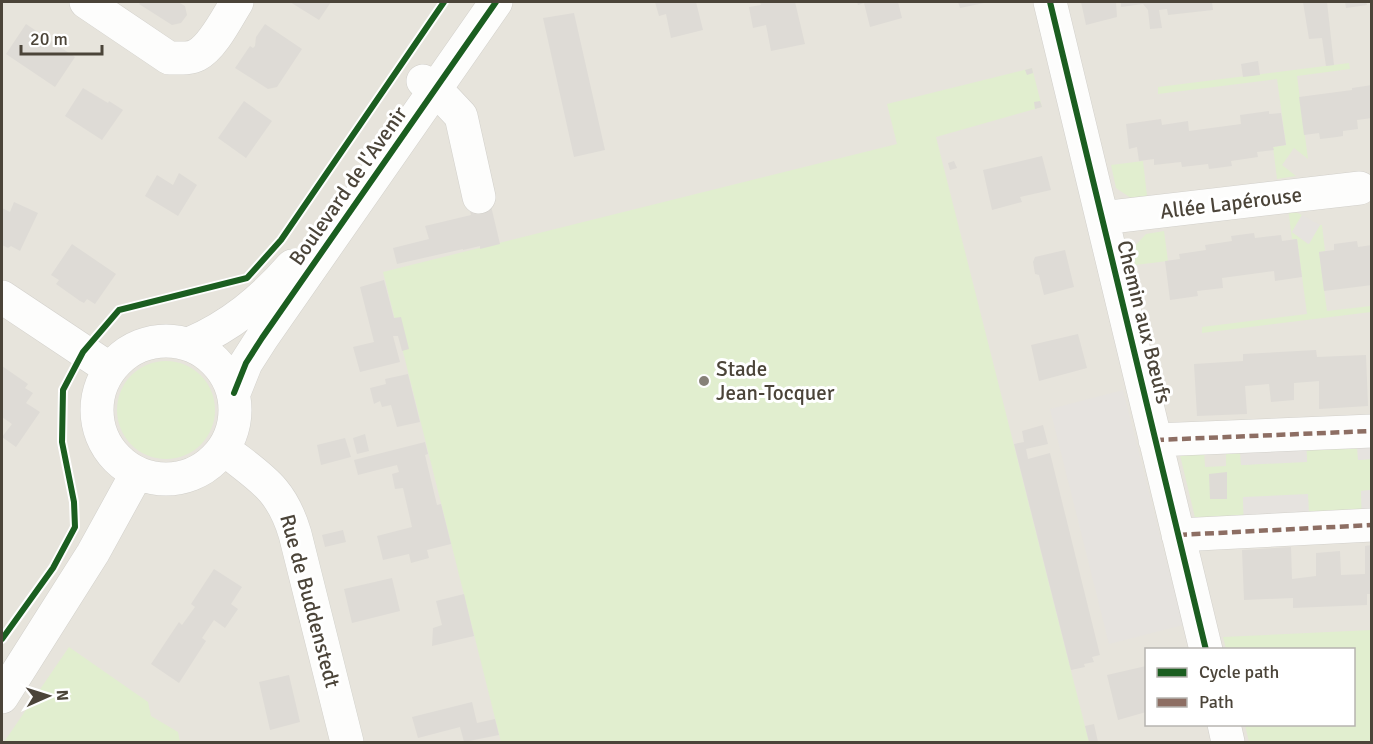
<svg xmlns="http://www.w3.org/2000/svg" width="1373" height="744" viewBox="0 0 1373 744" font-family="Signika,sans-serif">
<rect width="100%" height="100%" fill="#f4f2ee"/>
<!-- residential -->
<path fill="#e7e4dc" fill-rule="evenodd" d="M2,2h1369v740h-1369zM1146,650h208v74h-208z"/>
<!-- green -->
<path fill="#e1eecf" d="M1349,63l1,6 -53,7 11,83 -14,-11 -12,17 14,11 -19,3 -4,-32 13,-2 -9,-66 -119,15v-7z
M1032,68l10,39 -106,30 153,605h-588l-118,-470 514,-128 -10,-40z
M1143,161l4,35 -16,2 -15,-10 -5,-23z
M1288,208l14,7 -10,17 16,12 12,-19h2l3,26 -6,1 8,59 44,-5v6l-169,21v-6l105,-13 -10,-75h-5z
M1164,231l4,30 -33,4 -3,-16 14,-15z
M117 410a49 49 0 1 1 98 0a49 49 0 1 1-98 0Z
M1357,441l1,19 13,-1v31l-10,1 1,27 -53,2 -1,-25 -65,3 1,25 -47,3 -18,-75 25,-2 1,18 21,-1v-18l14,-1 1,18 66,-4 -1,-17z
M1371,630v112h-122l-4,-17 109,-1v-74l-128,-1 -3,-12z
M69,647l79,55 3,14 27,16 2,10h-176z"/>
<!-- parking -->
<path fill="#e6e3df" d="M1302,215l18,10 -11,19 -17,-12z
M1123,390l60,235 -74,19 -59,-235z
M1371,440v19l-13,1 -1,-19z
M1306,444l1,18 -66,3 -1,-18z
M1371,490v27l-9,1 -1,-27z
M1308,494l1,26 -65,3 -1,-26z"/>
<!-- building -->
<path fill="#dedbd6" d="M141,2h37l7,4 2,9 -6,8 -9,2 -33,-21z
M290,2h41l-12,18z
M655,2h41l7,28 -32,8 -5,-24 -7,2z
M760,2h35l10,42 -34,7 -5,-26 -13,3 -4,-21 12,-2z
M857,2h41l4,16 -32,9 -6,-24 -6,2z
M958,2h26v1l-24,5z
M1081,2h35l1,15 -31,8z
M1121,2h91l1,8 -45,5 -1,-6 -8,1 3,18 -12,1 -2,-19 -5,-6 -22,3z
M1303,2h24l7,63 -8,1 -4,-28 -13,1z
M1345,2h21l1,3 -21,3z
M574,13l31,137 -31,7 -31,-139z
M26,24l49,33 -20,30 -49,-33z
M265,24l37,25 -25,38 -9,2 -33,-21 15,-22 3,2 2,-2 1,-9z
M1258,61l2,14 -17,2 -2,-13z
M1032,68l1,5 -6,2 -2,-5z
M1372,85v33l-15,2 1,9 -15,2v5l-6,1 -17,2 -1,-6 -15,2 -5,-38 53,-7v-2z
M83,88l25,15 1,-2 14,9 -21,30 -37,-24z
M244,101l28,20 -26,37 -28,-20z
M1040,101l2,6 -7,2 -1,-7z
M1269,111v3l12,-1 5,32 -13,2 1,3 -17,2 1,5 -27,4 1,5 -23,3 -1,-5 -26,3 -1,-5 -27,3v-6l-15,2 -2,-14 -8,2 -3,-25 35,-5 1,6 26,-4 1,10 52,-7 -1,-9z
M1042,156l9,34 -31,7 2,5 -30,8 -9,-40z
M954,161l3,7 -7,2 -2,-7z
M179,173l18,12 -19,31 -33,-20 12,-21 16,10z
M14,202l24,11 -18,38 -9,-5 -3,2 -6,-3v-37l8,4z
M491,206l9,38 -20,5v-3l-17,4v-1l-66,15 -4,-16 36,-9 -4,-13 46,-11 -1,-4z
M1254,233l1,5 26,-3 1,6 15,-2 5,38 -27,4 -1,-10 -52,7 1,10 -26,3 1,5 -28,4 -5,-39 15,-2 -1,-5 27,-4 -1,-5 27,-4 -1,-5z
M1357,241l1,6 14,-2v40l-48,6 -5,-39 15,-2v-6z
M72,244l44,30 -21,30 -8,-5 -3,4 -4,-2 -24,-17 3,-4 -8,-5z
M1065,250l9,37 -30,8 -5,-20 -4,-1 -2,-12 2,-5z
M384,280l10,38 7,-1 8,32 -7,2 -4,-15h-5l7,26 -40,10 -7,-25 21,-5 -14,-55z
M1078,334l9,34 -48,13 -8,-36z
M1316,350l1,7 49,-2 2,51 -49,3v-28l-25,2v17l-23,2 -2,-18 -24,2 2,28 -50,2 -3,-52 49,-3v-7z
M2,366l26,18 -3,4 8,5 -7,10 14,9 -24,35 -14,-10 10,-13 -10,-7z
M408,374l12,48 -23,5 -6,-22 -9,2 -2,-6 -6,3 -4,-16 16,-4 -1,-5z
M1043,425l5,19 -22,5 2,10 22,-6 50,202 -8,2 2,5 -10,2 1,3 -14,3 -57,-226 10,-2 -2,-11z
M365,434l4,17 -12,3 -4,-16z
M345,438l6,19 -30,8 -4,-20z
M425,442l3,12 -3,1 12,50 4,-1 10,40 -24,6 2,8 -18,5 -2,-9 -26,6 -6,-24 35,-9 -9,-39 -8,1 -3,-15 7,-2 -2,-7 -39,10 -4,-15z
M1227,472v27h-17l-1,-25z
M343,530l3,12 -21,5 -3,-12z
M1372,545v49h-5v11l-74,3v-10l-49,2 -2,-50 49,-3 1,32 24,-3v-23l24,-2 1,24 24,-1v-28z
M214,569l28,18 -11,17 7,5 -13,19 -11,-8 -12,18 4,3 -27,42 -28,-19 28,-42 3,3 13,-18 -4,-3z
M392,578l8,33 -48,12 -8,-34z
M464,594l10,42 -42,10 1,-18 9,-3 -6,-24z
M1146,666v46l-28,8 -11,-45z
M289,675l11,47 -30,8 -11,-48z
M472,702l5,21 18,-4 4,16 -35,7 -4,-15 -42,11 -6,-21z
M1094,724l4,18h-9l-4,-16z"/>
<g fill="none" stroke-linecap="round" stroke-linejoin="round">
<defs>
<path id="minor" d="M86,2l83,56c9,0 21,1 28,-3 16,-8 31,-39 40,-53
M1050,2l156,648
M423,81l22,18 16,17 18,81
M1102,218l258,-30
M2,297l108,72
M97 410a69 69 0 1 1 138 0a69 69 0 1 1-138 0Z
M189,344c42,-18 73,-44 103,-78
M234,393l12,-30 16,-25 234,-336
M1155,440l217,-9
M224,449c36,29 57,38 71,85l52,208
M1178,535l194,-10
M2,697l91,-144 44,-80
M1224,724l4,18"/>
</defs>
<!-- minor casing -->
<use href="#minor" stroke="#d2d0cb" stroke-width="34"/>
<!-- minor -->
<use href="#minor" stroke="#fdfdfc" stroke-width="33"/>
<!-- quiet -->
<path stroke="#8d6e63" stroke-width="4.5" stroke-dasharray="9 4.5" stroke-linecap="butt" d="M1155,440l217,-9
M1178,535l194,-10"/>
<defs>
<path id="cycleway" d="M1050,2l156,648
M234,393l12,-30 16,-25 234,-336
M2,639l51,-71 22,-41 -1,-25 -12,-60 1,-52 20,-38 36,-42 128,-32 34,-38 163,-238"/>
</defs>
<!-- cycleway casing -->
<use href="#cycleway" stroke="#fff" stroke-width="10"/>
<!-- cycleway -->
<use href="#cycleway" stroke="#1b5e20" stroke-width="6"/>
</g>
<!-- markers -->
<circle fill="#868178" stroke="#fff" stroke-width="2" cx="704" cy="381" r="6"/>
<g text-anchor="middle" stroke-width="6" stroke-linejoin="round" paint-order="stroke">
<!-- street labels -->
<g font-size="21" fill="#4b4439" stroke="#fff">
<text transform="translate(348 186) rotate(-55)" y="7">Boulevard de l'Avenir</text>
<text transform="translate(1231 203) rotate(-7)" y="7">Allée Lapérouse</text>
<text transform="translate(1144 322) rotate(76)" y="7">Chemin aux Bœufs</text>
<text transform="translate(310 601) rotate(75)" y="7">Rue de Buddenstedt</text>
</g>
<!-- poi labels -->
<g font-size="21" fill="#4b4439" stroke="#fff" text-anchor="start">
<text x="716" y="376">Stade<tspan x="716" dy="24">Jean-Tocquer</tspan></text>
</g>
</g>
<!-- border -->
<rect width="1373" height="744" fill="none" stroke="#4b4439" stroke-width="6"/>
<!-- legend -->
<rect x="1145" y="648" width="210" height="78" fill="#ffffff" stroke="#b7b4b0" stroke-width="1.5"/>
<rect x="1157" y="668" width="30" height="9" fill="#1b5e20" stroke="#b7b4b0" stroke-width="1.5"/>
<text x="1199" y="678" font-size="18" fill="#4b4439">Cycle path</text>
<rect x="1157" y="698" width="30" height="9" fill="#8d6e63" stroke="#b7b4b0" stroke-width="1.5"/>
<text x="1199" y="708" font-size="18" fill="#4b4439">Path</text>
<!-- north arrow -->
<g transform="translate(48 696) rotate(87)" stroke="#ffffff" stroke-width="4.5" paint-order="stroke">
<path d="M0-4.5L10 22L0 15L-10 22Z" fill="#4b4439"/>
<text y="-9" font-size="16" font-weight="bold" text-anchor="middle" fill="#4b4439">N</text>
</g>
<!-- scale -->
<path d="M21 45v9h81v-9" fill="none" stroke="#4b4439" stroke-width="3"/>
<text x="30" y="45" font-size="18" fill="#4b4439" stroke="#ffffff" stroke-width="4.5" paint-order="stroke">20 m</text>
</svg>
